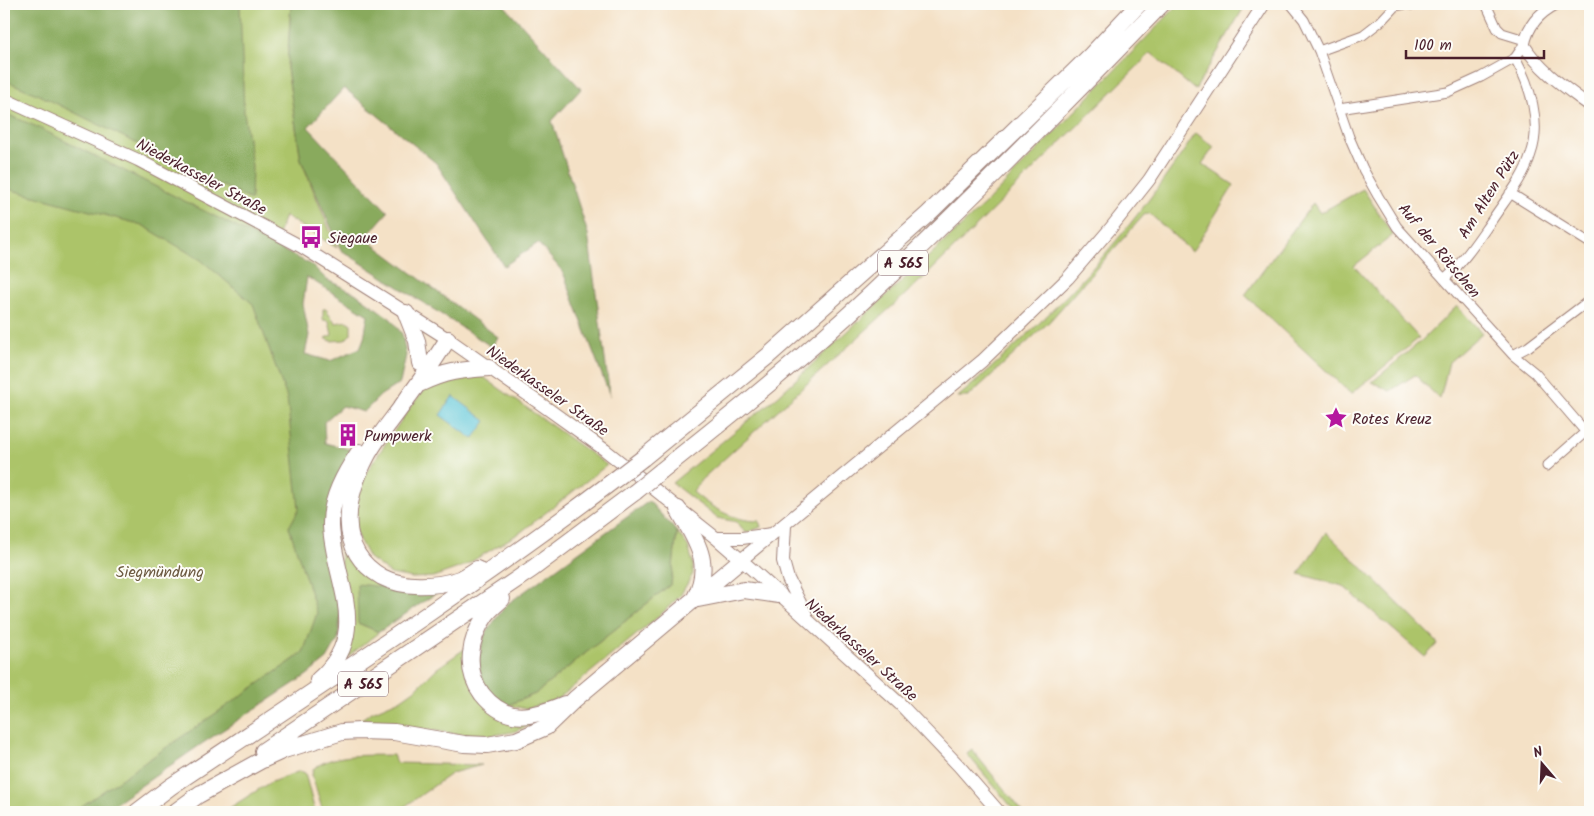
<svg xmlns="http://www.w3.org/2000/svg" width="1594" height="816" viewBox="0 0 1594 816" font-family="Kalam,sans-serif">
<rect width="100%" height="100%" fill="#fdfcf7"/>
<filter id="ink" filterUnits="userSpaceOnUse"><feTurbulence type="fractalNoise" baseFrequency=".02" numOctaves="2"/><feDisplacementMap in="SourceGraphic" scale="10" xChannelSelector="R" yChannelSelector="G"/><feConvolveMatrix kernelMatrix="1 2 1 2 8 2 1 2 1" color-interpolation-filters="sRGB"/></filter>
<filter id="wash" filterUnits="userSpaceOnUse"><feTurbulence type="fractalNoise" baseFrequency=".0096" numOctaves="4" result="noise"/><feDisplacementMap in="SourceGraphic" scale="20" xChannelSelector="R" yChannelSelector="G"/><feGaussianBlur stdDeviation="1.12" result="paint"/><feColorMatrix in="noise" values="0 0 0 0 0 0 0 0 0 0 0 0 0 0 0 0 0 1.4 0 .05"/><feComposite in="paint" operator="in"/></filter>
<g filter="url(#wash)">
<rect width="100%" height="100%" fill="#f4e1c6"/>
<!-- green -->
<path fill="#acc469" stroke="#7b724a" d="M4,4h287l-4,64 14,92 36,88 -52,-32 -24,63 41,133 26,222 -241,178h-83z
M1179,4h67l-51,86 -44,-37 -221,219 -229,208 -8,12c18,16 41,29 66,29l2,6 -15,6 -9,-11 -20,-4 -45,-35 106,-87 206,-191z
M1196,133l18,14 -12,17 32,21 -42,67 -43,-39 -5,2 -95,107 -81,75h-10c52,-45 102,-91 147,-143 33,-38 63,-79 91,-121z
M1363,189l30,46 -39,31 65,72 -68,56 -106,-99 68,-92 7,10z
M1457,306l25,27 -33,29 -9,37 -25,-24 -25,16 -18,-9 49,-41z
M323,309h4v3l9,11 11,-2 4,3v10l-6,6 -14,1 -6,-3 7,-3 -3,-14 -6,-1z
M482,376l125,89 -86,67 -57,34 -31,11 -21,1 -21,-4 -22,-16 -14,-26v-38l10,-20 46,-68 18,-21 14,-7z
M341,527l5,22 12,16 33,23 -33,35 21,9 -39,31z
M677,532l11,14 5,17v11l-13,22 -22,21 -100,82 -32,10 -18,-4 27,-11 136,-110z
M1326,532l112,111 -13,14 -82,-71 -44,-12z
M466,648l12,48 59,24 1,2 -25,10 -25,4 -32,-2 -61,-9h-43l20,-13 28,-12 17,-12 19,-19z
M972,750l51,62h-7l-49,-58z
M393,755l3,8 86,2 -30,8 -55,39h-74l-11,-37 1,-6c22,-17 54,-13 80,-14z
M300,771l5,2 10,39h-92l46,-29z"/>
<!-- forest -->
<path fill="#89aa5d" stroke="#6a6444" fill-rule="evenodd" d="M4,4h236l4,108 8,54 -1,34 -212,-105 -35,-15z
M291,4h212l78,85 -29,32 36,113 22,162 -47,-124 -25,-29 -34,23 -68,-103 -92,-75 -36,39 80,85 -23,26 133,99 -6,10 -151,-97 -40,-90 -14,-92z
M4,113l31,13 277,139 15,15 28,13 36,26 11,15 4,21 -6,28 -19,12 -17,17 -22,-6 -18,16 1,21 31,8 -23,43 7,121 -2,25 -11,19 -20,16 -104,68 -100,69h-30l230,-159 14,-40 -28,-86 10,-18 -12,-111 -34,-94 -52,-44 -59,-35 -138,-37zM307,277l61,38 -4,23 -4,10 -30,13 -25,-7 4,-19 -6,-31z
M649,501l28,31 -6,52 -136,110 -27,11 -22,-15 -9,-27 8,-29 21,-29z
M357,584l34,4 21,5 29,-3 -62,42 -21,-9z"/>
<!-- water -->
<path fill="#5ec7d9" stroke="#547382" d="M453,396l33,25 -13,18 -33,-24z"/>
</g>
<g filter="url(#ink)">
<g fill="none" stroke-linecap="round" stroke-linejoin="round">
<defs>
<path id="minor" d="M1291,4l13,16 15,31 30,86 14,32 15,27 19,31 116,128 22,18 55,64
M1486,4l11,24 5,5 23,7
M1319,51l44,-16 18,-14 14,-15 11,-2 6,1
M1339,109l109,-17 33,-15 34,-19 9,-13
M1510,193l80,50
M1444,279c19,-16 33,-38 48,-59 14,-21 32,-42 39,-66 11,-31 -1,-69 -16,-96
M1513,355l15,-8 62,-47
M1547,466l43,-38"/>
<path id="tertiary" d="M1556,4c-17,9 -28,21 -32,41 16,26 42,43 66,61"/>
<path id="secondary" d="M4,99l134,61 164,87 146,92 100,70 57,41 111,88 39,34 145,132 59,62 40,46
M785,526l-2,35 5,18 18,36
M716,538h26l30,-4
M741,560l241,-199 86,-83 42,-49 39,-49 115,-176"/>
<path id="motorway" d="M406,313l11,28 3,22
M448,339c-13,20 -25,39 -39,57 -13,20 -31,39 -42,60 -21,40 -33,94 15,121 21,11 52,10 75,3 7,-2 14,-7 20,-11
M419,384c27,-13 41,-14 70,-16
M643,458l125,-102 160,-142 163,-159 48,-51
M661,471c72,-57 144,-115 211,-178 100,-94 195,-191 290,-289
M678,509c18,33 35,52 17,89
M502,599c-5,5 -12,10 -16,16 -17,24 -22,55 -4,79 8,10 17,18 31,21 18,3 36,-5 52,-11
M698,599l46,-9 35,5
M318,680c55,-47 16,-97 13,-154 -1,-27 14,-53 28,-74
M263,751l269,-182 103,-77
M193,798l67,-37 24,-11 58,-18 18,-1 34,1 70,12 23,1 29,-5 30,-13 29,-28 166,-139
M137,812l33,-25c151,-101 302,-199 447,-309
M175,812l26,-19"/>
</defs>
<!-- minor casing -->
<use href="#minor" stroke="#9f8078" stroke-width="11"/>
<!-- tertiary casing -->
<use href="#tertiary" stroke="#9f8078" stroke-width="13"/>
<!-- secondary casing -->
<use href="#secondary" stroke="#9f8078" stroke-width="14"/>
<!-- motorway casing -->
<use href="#motorway" stroke="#9f8078" stroke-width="18"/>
<!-- minor -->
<use href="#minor" stroke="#fff" stroke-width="9"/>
<!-- tertiary -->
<use href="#tertiary" stroke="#fff" stroke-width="11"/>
<!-- secondary -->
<use href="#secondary" stroke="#fff" stroke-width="12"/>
<!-- motorway -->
<use href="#motorway" stroke="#fff" stroke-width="16"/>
<defs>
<path id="motorway-bridge" d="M617,478l26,-20
M635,492l26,-21"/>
</defs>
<!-- motorway-bridge casing -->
<use href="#motorway-bridge" stroke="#9f8078" stroke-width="18" stroke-linecap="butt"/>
<!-- motorway-bridge -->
<use href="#motorway-bridge" stroke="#fff" stroke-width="16"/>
</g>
</g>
<!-- icons -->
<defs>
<symbol id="bus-bare" viewBox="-9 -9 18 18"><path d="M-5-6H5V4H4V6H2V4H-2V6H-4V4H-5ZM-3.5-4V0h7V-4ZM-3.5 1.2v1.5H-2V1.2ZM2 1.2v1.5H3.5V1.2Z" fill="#b5179e" stroke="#fdfcf7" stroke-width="2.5" paint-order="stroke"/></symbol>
<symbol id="sight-bare" viewBox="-9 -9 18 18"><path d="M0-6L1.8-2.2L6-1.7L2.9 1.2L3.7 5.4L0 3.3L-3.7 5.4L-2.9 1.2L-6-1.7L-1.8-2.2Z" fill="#b5179e" stroke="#fdfcf7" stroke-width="2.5" paint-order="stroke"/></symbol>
<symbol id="building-bare" viewBox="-9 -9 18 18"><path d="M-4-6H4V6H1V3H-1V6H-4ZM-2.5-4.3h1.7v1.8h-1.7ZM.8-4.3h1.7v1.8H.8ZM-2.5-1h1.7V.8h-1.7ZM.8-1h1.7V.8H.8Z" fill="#b5179e" stroke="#fdfcf7" stroke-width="2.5" paint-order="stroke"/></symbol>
</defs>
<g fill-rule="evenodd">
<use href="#bus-bare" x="295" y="221" width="32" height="32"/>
<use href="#sight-bare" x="1320" y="402" width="32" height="32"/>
<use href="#building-bare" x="332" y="419" width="32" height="32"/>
</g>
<g text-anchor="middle" stroke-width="4" stroke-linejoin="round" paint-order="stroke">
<!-- shield labels -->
<g fill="#fdfcf7" stroke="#806168" stroke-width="1">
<rect x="878" y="250.5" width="50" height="25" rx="4"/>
<rect x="338" y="671.5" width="50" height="25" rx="4"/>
</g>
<g font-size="15" font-weight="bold" fill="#4a1f2b">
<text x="903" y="268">A 565</text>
<text x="363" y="689">A 565</text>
</g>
<!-- street labels -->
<g font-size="16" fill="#4a1f2b" stroke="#fdfcf7">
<text transform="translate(202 176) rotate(28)" y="6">Niederkasseler Straße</text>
<text transform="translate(1488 194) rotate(-58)" y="6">Am Alten Pütz</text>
<text transform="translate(1440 250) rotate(50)" y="6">Auf der Rötschen</text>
<text transform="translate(548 390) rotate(35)" y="6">Niederkasseler Straße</text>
<text transform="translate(862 649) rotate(42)" y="6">Niederkasseler Straße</text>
</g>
<!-- poi labels -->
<g font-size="16" fill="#4a1f2b" stroke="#fdfcf7" text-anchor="start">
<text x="328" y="243">Siegaue</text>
<text x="1352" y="424">Rotes Kreuz</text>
<text x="364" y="441">Pumpwerk</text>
</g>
<!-- park labels -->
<g font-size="16" fill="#6c5941" stroke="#fdfcf7">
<text x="160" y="577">Siegmündung</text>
</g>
</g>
<!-- margin -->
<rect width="1594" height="816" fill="none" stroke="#fdfcf7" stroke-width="20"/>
<!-- north arrow -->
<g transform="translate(1542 764) rotate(341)" stroke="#fdfcf7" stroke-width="4" paint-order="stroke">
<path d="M0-4L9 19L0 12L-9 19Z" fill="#4a1f2b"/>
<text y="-8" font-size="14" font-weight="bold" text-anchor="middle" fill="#4a1f2b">N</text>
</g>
<!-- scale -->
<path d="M1406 50v8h138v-8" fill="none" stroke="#4a1f2b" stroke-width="2.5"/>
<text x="1414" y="50" font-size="15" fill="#4a1f2b" stroke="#fdfcf7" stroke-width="4" paint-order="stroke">100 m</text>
</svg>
